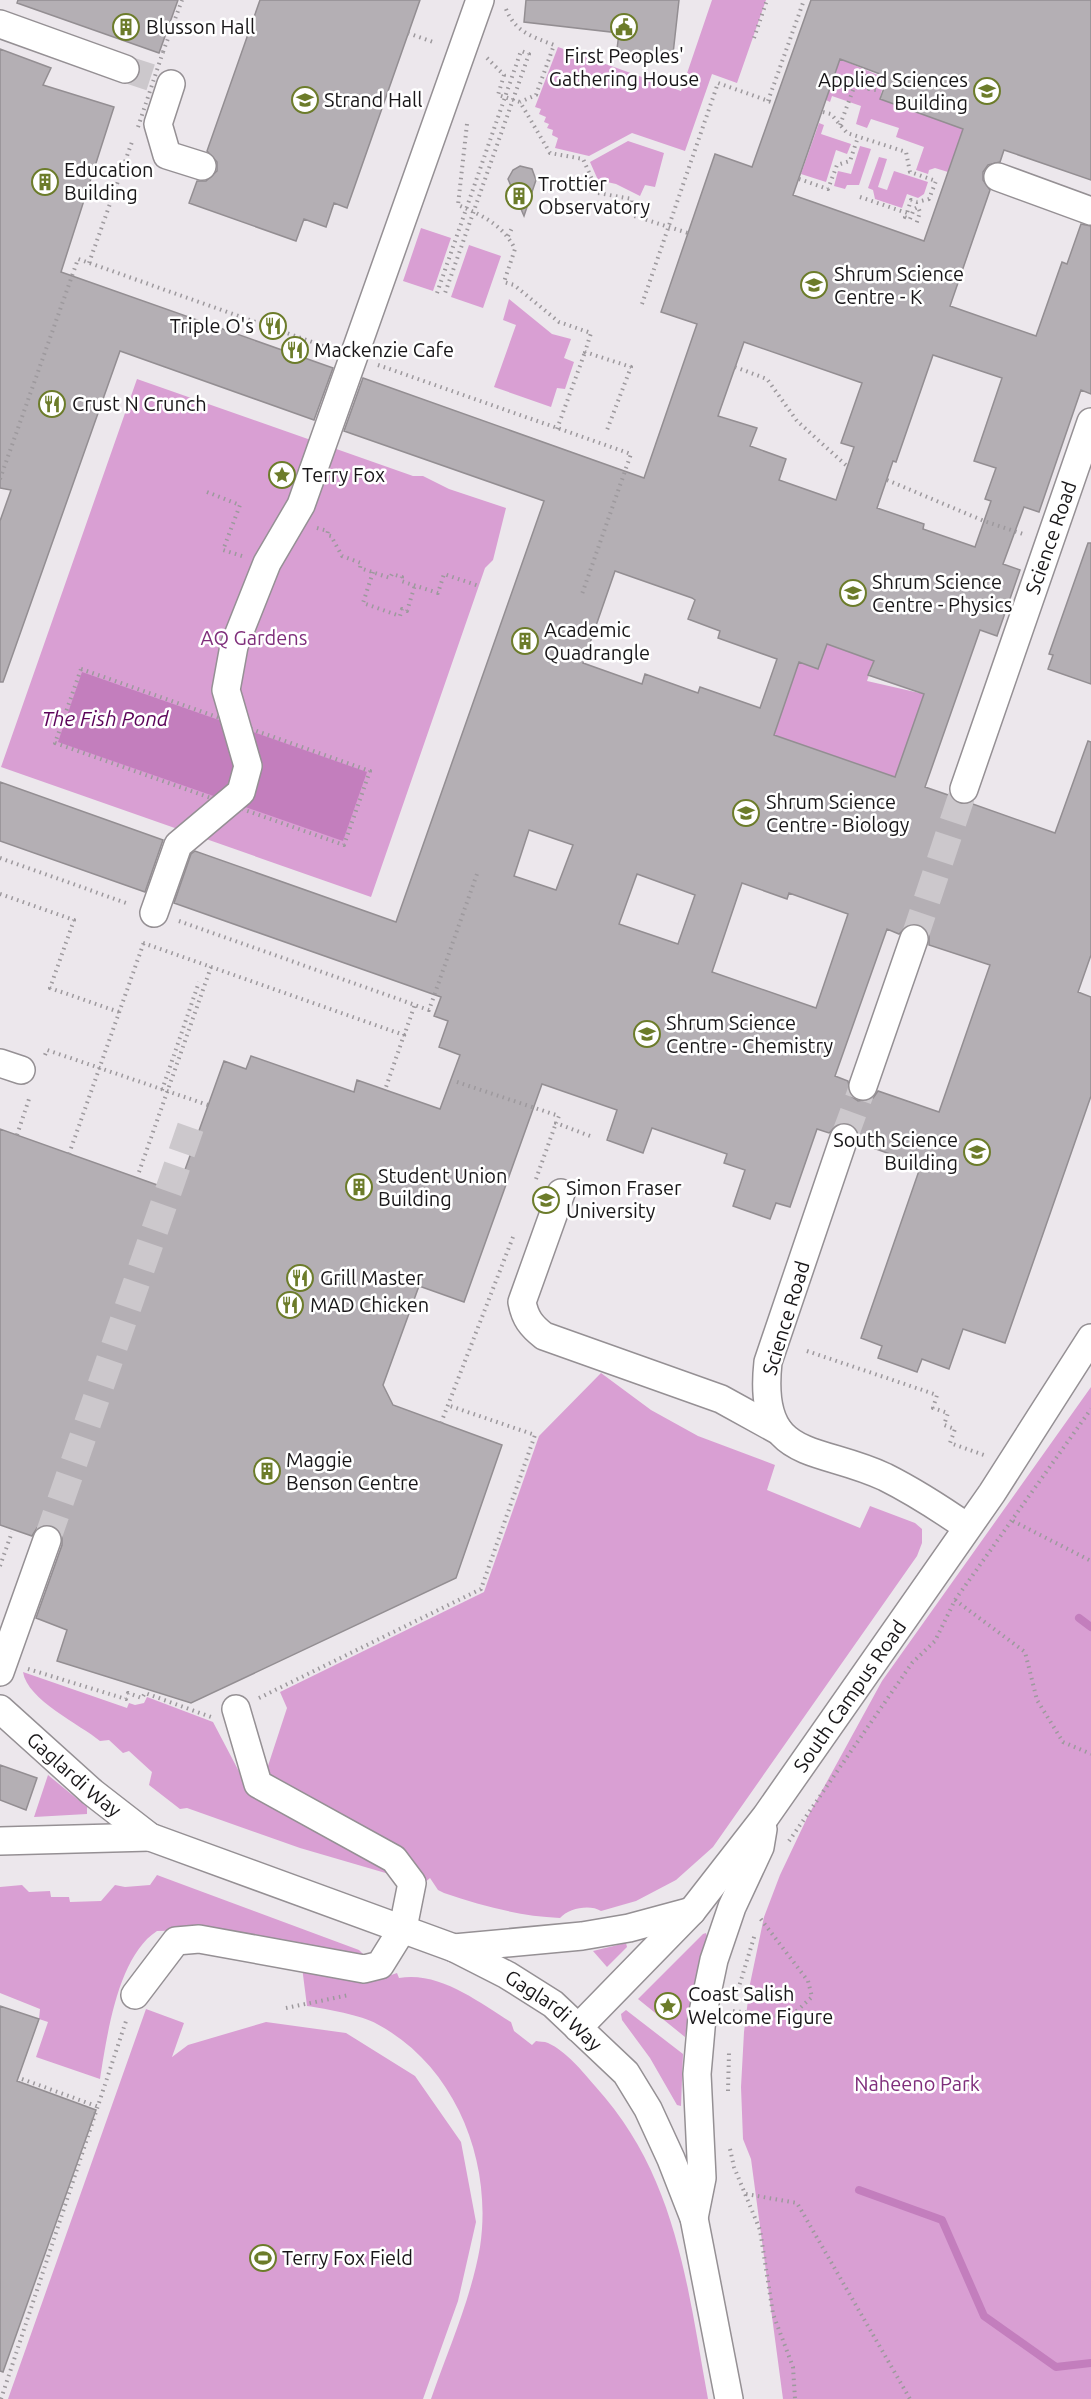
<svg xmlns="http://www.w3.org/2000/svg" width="1091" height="2399" viewBox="0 0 1091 2399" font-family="Ubuntu,sans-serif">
<rect width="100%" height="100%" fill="#ece7ec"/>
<!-- green -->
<path fill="#d99fd3" d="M712,0h54l-29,83 -25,-9 -27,77 -53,-18 -43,23 -34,-8 3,-10 -6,-3 1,-5 -6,-2 2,-4 -5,-2 2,-5 -7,-3 2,-5 -6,-2 23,-60 123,44z
M840,59l45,19 -5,20 98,36 -24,21 -6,17 -13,-4 -6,2 -1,4 -12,-4 8,-23 -28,-10 3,-9 -28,-9 -4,9 -11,-4 5,-18 -29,-10 -2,6 -4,-2z
M819,123l5,2 -3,9 30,10 -4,10 -11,-4 -10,32 -25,-8z
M628,141l36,12 -9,34 -10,-2 -5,11 -24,-12 -18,-4 -8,-18z
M860,146l11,3 -12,36h-12l-2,4 -11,-3 4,-15 13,3z
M879,157l8,2 -9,28 9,3 7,-19 34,11 -4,12 -6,4 -11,-4 -5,14 -27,-9 -2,-9 -5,-2z
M421,228l30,10 -18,53 -30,-10z
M469,245l32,11 -18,52 -32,-11z
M509,299l43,35 19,5 -7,19 10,4 -9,27 -8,-1 -6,19 -57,-20 22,-62 -13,-5z
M137,379l276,97h10l26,13 57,19 -13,52 -8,8 -114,329 -370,-130z
M827,644l47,17 -7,20 57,13 -29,83 -121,-42 25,-73 19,7z
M601,1373l50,37 47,26 77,29 -8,25 93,38 10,-22 45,17 7,6v14l-5,13 -204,291 -37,33 -40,21 -35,10c-11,-7 -32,-3 -41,7 -42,-2 -77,-12 -116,-25l-6,-3 -8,-12 -7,6 -152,-103 -5,-9 21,-64 -7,-16 204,-100 55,-156z
M1091,1387v1012h-308l-32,-240 -8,-20 -2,-52 3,-55 6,-48 14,-67 16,-42 27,-57 75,-137z
M23,1672l104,36 2,-5 6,2 9,-2 3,-6 66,25 31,59 138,80 7,13 -89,-26 -113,-40 -7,1 -31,-24 3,-13 -23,-21 -6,2 -14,-13 -9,1c-19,-16 -73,-41 -77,-69z
M48,1775l39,32v7l-53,3z
M157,1875l202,75 8,8 -173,-28 -37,1c-39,25 -50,104 -57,148l-64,-22 12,-35 -9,-3 1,-10 -40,-16v-106l22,-2 7,7 21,-1 1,6h18l1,5 31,-1 14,-16 10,2 25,-2z
M703,1934l3,-1 1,3 -16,66 -6,35 -47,-38z
M626,1943l1,4 -20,20 -14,-16z
M302,1967l60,14h12l23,-8 2,5c41,-7 79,24 112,44l3,9 18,14 4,-4c4,1 8,0 12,2 18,8 35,29 47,43 82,90 92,199 113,313h-277c17,-49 40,-100 49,-152 13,-85 -24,-181 -103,-223 -16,-9 -50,-15 -70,-18z
M146,2009l38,14 -12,34 16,-12 78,-23 80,11 69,43 46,66 15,80 -18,79 -35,98h-415z
M626,2010l57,44 -2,52 -4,-1 -27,-47 -28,-38 -1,-6z"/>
<!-- water -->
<path fill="#c37ebd" d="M82,672l285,100 -24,69 -285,-99z"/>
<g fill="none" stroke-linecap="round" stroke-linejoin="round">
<!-- stream -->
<path stroke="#c37ebd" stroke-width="8" d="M1079,1618l12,9
M859,2190l83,30 42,96 72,51 35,-4"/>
</g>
<!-- building -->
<path fill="#b4afb4" stroke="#938e92" stroke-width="1.5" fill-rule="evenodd" d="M18,0h160l-19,53 -142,-50z
M260,0h160l-73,208 -13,-5 -8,24 -22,-8 -8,22 -107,-38 8,-22h9l11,-10v-9l-10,-11z
M526,0h153l-7,63 -56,-6 3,-24 -95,-11z
M811,0h280v180l-87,-30 -4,12 -12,3 -5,7v8l7,10 -40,116 86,30 26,-74 5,2 14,-40 10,2v168l-10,-4 -42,122 -15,-5 -21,57 17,6 -23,66 -17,-6 -55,157 26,9 7,8 12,-1 85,30 33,-92 3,1v213l-13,37 13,5v99l-86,247 -42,-14 -14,40 -27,-10 -5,13 -39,-14 4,-12 -21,-8 60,-173 -62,-22v-9l-9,-11h-10l-11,10 -12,-4 -27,78 -14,-4 -6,16 -37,-13 12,-36 -21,-7 3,-9 -75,-26 -9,25 -36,-13 10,-30 -75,-26 -78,218 -45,-16 -36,99 10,20 109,40 -46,133 -265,125 -134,-42 10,-31 -31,-12 26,-73v-8l-3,-8 -7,-4 -15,3 -5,8 -32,-11v-396l177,63 47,-131 22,8 5,-13 103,36 3,-12 83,29 20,-54 -21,-8 9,-26 -14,-5 7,-19 -267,-94 17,-49 4,-3 201,71 148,-421 -200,-70 19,-53 281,100 53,-154 -36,-12 54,-158 37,13zM840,59l48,18 -8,22 83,30 -39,112 -131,-46zM744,342l118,41 -21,60 13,4 -18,53 -57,-20 7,-21 -36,-13 7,-18 -39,-12zM933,355l69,23 -28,83 22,7 -11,31 6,2 -16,46 -52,-18 1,-5 -47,-16 16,-47 3,1zM615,571l77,27 3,2 -7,19 32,12 -2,7 59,21 -17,49 -60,-21 -2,6 -53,-19 -3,10 -59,-21zM827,644l47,17 -6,14 56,19 -29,83 -121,-42 25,-73 19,7zM529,830l44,15 -17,45 -42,-14zM637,874l58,21 -17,49 -59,-20zM742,883l45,16 2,-6 59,21 -32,94 -104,-36zM910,924h9l6,4 4,7v10l61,20 -51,147 -61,-21 -5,7 -15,3 -7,-5 -3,-15 -13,-5 52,-147 12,5z
M0,49l51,19 -8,17 71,22 -53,165 272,96 -19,52 -194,-69 -117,331h-3v-161l11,-31 -11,-2z
M520,166l12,3 4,11 -12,36 -16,-37 5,-9z
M1088,543h3v141l-43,-15 5,-14 -4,-1z
M0,782l163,58 -18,52 -145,-51z
M0,1765l37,13 -11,32 -26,-10z
M0,2006l39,13 -22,62 79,29 -93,262 -3,-1z"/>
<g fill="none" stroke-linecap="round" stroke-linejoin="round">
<!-- minor-tunnel -->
<path stroke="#ccc8cc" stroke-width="27" stroke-dasharray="27 14" stroke-linecap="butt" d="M125,69l46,15
M914,939l50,-150
M844,1138l19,-52
M47,1540l145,-417"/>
<defs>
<g id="minor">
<path d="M0,24l125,45"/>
<path d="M171,84l-13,40 9,31 35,11"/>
<path d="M998,177l93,34"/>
<path id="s1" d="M964,789l127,-367"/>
<path d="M154,913l24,-68 63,-53 7,-26 -22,-76 8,-44 33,-83 34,-58 179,-505"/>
<path d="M0,1063l21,7"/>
<path d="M863,1086l51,-147"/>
<path d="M844,1138l-76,224c-11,101 49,83 117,115 28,14 56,32 82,50"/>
<path d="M561,1193l-39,109c3,16 9,24 22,34l177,63 58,32"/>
<path d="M0,1672l47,-132"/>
<path id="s2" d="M0,1709l92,83 58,45 304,111 53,27 46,29 73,69 22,36 23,50 23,59 35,181"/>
<path d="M0,1841l150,-4"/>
<path d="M454,1948l128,-12 47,-8 63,-17"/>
<path d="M135,1995l41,-54 23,-2 165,30 16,-4 23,-37 9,-45 -18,-24 -136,-75 -22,-75"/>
<path id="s3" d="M578,2028l114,-117 74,-95 226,-323 99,-155"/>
<path d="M694,2218l8,-40 -5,-104 5,-57 12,-57 18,-53 28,-60 3,-18"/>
</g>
</defs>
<!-- minor casing -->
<use href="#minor" stroke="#959094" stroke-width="30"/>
<!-- path -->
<path stroke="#9d999d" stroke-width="4" stroke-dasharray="1.5 4.5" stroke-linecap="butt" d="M506,9c9,23 27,28 48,36l-18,50 -16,7
M408,33l28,10
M754,38l13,-38
M163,52l19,-52
M487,58l17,17 -6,20 22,7 30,51 33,6 15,34 34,6 -1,16 57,18
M876,80l3,3 -3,7 -7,-1 1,-9 15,-2
M768,101l36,-101
M823,112l8,2 16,19 59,19 4,20 26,9 -7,18 -12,3 -6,-2 -4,13
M467,124l-9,81c24,10 45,20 57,44l-11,33 10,3 45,37 32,11 -6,19 46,15 -24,63
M840,125l19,-51 9,3
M799,179l29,10 9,-24 13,-4 8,-24
M860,197l47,16 -2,4 5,2
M910,219l4,-10 4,-2 2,5 -4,13
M508,236l5,-10
M89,263l44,-124
M437,293l84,-242 8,3 -85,242
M642,304l76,-221 56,20
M378,365l253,89 -49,140
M735,367l32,12 30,42 51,46
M557,429l28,-77
M0,479l78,-220 251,89
M887,480l97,41 39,13
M207,492l33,13 -17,45 19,6
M317,528l11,3 -1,4 4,1 11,20 19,7 -1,5 30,10 2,-4 10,3 -1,4 37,12 6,-19 35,12
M373,572l-10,31 37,13 2,-7 5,2 8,-26
M81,669l289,102 -26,74 -289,-102z
M0,858l129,46
M0,894l74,26 -24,68 69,24
M179,921l250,89 49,-139
M143,943l261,92 -19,55
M404,1036l11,-32
M45,1055l2,-5 161,55
M457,1082l102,34 -3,7 34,13
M162,1090l37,-108
M17,1135l13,-39
M69,1154l75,-212
M536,1179l20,-56
M807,1351l130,44 -4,13 15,5 -4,12 11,4 -5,14 34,12
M441,1423l72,-186
M1013,1521l78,40
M0,1566l12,-34
M955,1600l70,52 12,48 26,42 28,12
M28,1669l98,30 2,-6 14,5 3,-5 66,24
M259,1698l222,-109 54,-154 -85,-29
M789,1841l123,-178 23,-22 20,-41 136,-191
M738,1990l17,-56
M286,2008l63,-13
M733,2011l57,6 22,-20 -4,-16 -48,-63
M22,2079l77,28
M728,2091l1,-38
M730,2149l4,18 26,63 13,84 20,53 2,32
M746,2194l51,9 113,196
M1,2399l126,-381"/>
<!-- minor -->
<use href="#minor" stroke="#fff" stroke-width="27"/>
<!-- path-bridge -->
<path stroke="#9d999d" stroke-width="4" stroke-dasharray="1.5 4.5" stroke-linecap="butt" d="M138,127l25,-75
M139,1172l72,-205"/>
</g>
<!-- icons -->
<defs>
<symbol id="building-ring" viewBox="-11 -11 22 22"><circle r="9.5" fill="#fff" stroke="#6c7c2a" stroke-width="1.5"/><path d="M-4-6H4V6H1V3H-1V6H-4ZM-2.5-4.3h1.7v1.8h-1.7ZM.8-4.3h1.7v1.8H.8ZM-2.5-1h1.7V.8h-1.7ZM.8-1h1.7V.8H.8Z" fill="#6c7c2a"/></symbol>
<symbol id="civic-ring" viewBox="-11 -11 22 22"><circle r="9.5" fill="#fff" stroke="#6c7c2a" stroke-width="1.5"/><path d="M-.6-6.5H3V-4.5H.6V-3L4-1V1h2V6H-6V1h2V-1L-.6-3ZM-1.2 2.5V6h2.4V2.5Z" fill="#6c7c2a"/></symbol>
<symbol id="university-ring" viewBox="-11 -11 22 22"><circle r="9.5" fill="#fff" stroke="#6c7c2a" stroke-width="1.5"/><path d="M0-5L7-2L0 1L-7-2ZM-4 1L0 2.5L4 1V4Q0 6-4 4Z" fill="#6c7c2a"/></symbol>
<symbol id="restaurant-ring" viewBox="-11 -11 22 22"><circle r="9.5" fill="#fff" stroke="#6c7c2a" stroke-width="1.5"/><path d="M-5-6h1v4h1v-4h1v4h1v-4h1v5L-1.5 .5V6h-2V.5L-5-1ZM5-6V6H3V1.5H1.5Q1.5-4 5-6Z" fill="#6c7c2a"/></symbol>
<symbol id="sight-ring" viewBox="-11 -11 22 22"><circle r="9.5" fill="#fff" stroke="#6c7c2a" stroke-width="1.5"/><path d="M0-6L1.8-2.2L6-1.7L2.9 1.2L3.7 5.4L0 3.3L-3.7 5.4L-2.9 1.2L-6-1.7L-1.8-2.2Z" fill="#6c7c2a"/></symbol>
<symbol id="stadium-ring" viewBox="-11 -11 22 22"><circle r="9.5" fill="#fff" stroke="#6c7c2a" stroke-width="1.5"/><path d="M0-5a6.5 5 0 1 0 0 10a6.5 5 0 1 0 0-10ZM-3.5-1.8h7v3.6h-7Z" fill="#6c7c2a"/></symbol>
</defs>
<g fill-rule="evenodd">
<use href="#building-ring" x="111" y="12" width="30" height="30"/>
<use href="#civic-ring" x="609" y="12" width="30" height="30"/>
<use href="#university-ring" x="972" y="76" width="30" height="30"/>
<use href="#university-ring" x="290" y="85" width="30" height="30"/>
<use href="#building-ring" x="30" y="167" width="30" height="30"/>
<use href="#building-ring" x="504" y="181" width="30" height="30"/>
<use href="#university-ring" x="799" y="270" width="30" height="30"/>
<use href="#restaurant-ring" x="258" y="311" width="30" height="30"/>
<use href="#restaurant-ring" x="280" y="335" width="30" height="30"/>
<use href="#restaurant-ring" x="37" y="389" width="30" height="30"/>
<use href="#sight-ring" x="267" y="460" width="30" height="30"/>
<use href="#university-ring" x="838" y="578" width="30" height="30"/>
<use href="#building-ring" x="510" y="626" width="30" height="30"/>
<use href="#university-ring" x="731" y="798" width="30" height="30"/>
<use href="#university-ring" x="632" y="1019" width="30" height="30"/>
<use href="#university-ring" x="962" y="1137" width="30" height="30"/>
<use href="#building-ring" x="344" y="1172" width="30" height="30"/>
<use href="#university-ring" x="531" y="1185" width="30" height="30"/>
<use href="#restaurant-ring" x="285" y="1263" width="30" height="30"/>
<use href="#restaurant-ring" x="275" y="1290" width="30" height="30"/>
<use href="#building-ring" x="252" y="1456" width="30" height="30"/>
<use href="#sight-ring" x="653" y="1991" width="30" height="30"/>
<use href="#stadium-ring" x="248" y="2243" width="30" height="30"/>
</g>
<g text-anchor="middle" stroke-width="5" stroke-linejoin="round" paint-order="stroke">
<!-- poi labels -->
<g font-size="20" fill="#181618" stroke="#fff" text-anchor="start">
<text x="146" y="34">Blusson Hall</text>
<text x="624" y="63" text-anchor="middle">First Peoples'<tspan x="624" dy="23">Gathering House</tspan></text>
<text x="968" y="87" text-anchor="end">Applied Sciences<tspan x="968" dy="23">Building</tspan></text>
<text x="324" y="107">Strand Hall</text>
<text x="64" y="177">Education<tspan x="64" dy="23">Building</tspan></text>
<text x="538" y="191">Trottier<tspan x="538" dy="23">Observatory</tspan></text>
<text x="834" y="281">Shrum Science<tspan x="834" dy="23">Centre - K</tspan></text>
<text x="254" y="333" text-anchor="end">Triple O's</text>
<text x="314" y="357">Mackenzie Cafe</text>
<text x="72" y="411">Crust N Crunch</text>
<text x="302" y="482">Terry Fox</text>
<text x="872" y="589">Shrum Science<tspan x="872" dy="23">Centre - Physics</tspan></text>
<text x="544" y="637">Academic<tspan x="544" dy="23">Quadrangle</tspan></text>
<text x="766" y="809">Shrum Science<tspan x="766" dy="23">Centre - Biology</tspan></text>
<text x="666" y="1030">Shrum Science<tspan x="666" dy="23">Centre - Chemistry</tspan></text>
<text x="958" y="1147" text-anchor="end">South Science<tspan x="958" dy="23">Building</tspan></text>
<text x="378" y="1183">Student Union<tspan x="378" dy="23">Building</tspan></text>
<text x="566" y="1195">Simon Fraser<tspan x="566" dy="23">University</tspan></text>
<text x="320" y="1285">Grill Master</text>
<text x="310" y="1312">MAD Chicken</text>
<text x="286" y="1467">Maggie<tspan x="286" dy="23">Benson Centre</tspan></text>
<text x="688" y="2001">Coast Salish<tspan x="688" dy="23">Welcome Figure</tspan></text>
<text x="282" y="2265">Terry Fox Field</text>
</g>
<!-- street labels -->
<g font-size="20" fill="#181618" stroke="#fff">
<text dy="7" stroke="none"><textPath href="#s1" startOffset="266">Science Road</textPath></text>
<text transform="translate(786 1318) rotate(-73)" y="7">Science Road</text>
<text dy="7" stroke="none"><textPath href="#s3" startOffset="430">South Campus Road</textPath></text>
<text dy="7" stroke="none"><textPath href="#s2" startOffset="99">Gaglardi Way</textPath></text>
<text dy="7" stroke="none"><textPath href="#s2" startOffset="639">Gaglardi Way</textPath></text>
</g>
<!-- park labels -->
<g font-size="20" fill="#7f2e7b" stroke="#fff">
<text x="254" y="645">AQ Gardens</text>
<text x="917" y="2091">Naheeno Park</text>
</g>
<!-- water labels -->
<g font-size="21" font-style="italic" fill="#5b0359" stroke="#fff">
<text x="105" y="726">The Fish Pond</text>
</g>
</g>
</svg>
